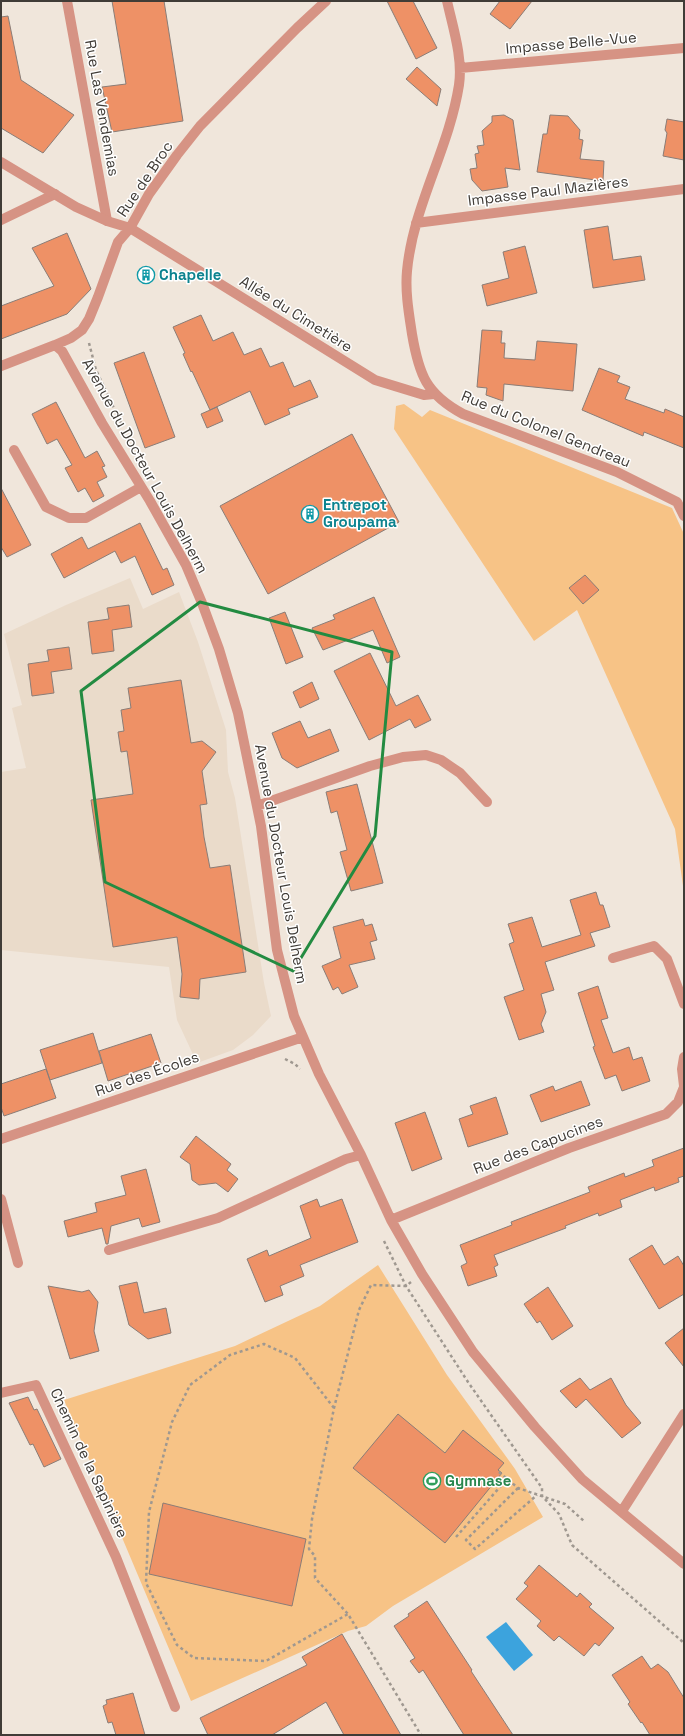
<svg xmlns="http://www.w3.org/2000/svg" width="685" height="1736" viewBox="0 0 685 1736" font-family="'Space Grotesk',sans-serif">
<rect width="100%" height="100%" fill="#f0e6db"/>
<!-- built -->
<path fill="#eadbca" d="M130,578l13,31 36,-17 19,50 28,88 2,42 7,26 29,185 7,33 -18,19 -20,15 -36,13 -20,-43 -8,-53 -168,-17v-178l25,-4 -14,-60 10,-3 -18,-71 62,-29z"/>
<!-- green -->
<path fill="#f7c386" d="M404,404l18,13 8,-7 242,98 12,26v359l-9,-64 -98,-219 -43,31 -140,-212 2,-23z
M378,1265l69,110 68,94 28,48 -150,89 -27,20 -18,5 -157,70 -127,-301 171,-54 85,-40z"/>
<!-- water -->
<path fill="#3ca3dd" d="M506,1622l27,33 -19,16 -28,-34z"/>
<!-- building -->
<path fill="#ee9166" stroke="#8a7d77" d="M112,1h52l19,120 -71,11 -10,-45 24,-3z
M387,1h26l24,47 -21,11z
M500,1h32l-22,28 -20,-15z
M8,16l13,64 53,35 -31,38 -42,-25v-111z
M417,67l24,22 -4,17 -31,-27z
M504,115l9,5 7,50 -15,-2 3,19 -26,4 -10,-11 -2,-11 7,-1 -2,-14 4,-1 -2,-7 7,-1 -2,-14 10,-9v-6z
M550,115l18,1 12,14 -1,9 4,1 -3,19 24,2 -1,20 -66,-9 6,-38h4z
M667,119l17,3v38l-21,-4 4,-23 -2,-3z
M608,226l5,34 28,-4 4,24 -52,8 -9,-58z
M67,233l24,56 -24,25 -66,25v-33l53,-20 -22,-38z
M525,246l12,47 -50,13 -5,-21 27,-7 -6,-26z
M201,315l12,26 20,-9 11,23 17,-7 9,19 13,-5 11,25 16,-7 8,17 -30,12 2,5 -25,11 -15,-34 -40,19 -18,-39 -1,1 -8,-18 2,-1 -12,-26z
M482,330l20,1 -1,12h4l-1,15 31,2 2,-19 40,3 -4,47 -69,-7 -1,17 -17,-6 1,-7 -10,-1z
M144,352l31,85 -30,11 -31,-85z
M599,368l21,8 -3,6 13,5 -5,12 39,14 1,-4 19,8v31l-40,-16 -1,4 -61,-26z
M56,402l29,56 12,-7 8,15 -3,1 5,10 -10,5 7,14 -11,6 -8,-14 -7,4 -13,-24 7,-3 -15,-26 -10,5 -15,-30z
M217,407l6,14 -16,7 -6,-14z
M352,434l47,88 -131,72 -48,-88z
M1,488l30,57 -24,12 -6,-10z
M140,523l23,47 4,-2 7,17 -22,10 -17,-39 -14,7 -6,-12 -51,27 -13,-24 31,-17 6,12z
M585,575l14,15 -16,14 -14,-16z
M374,597l26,60 -13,6 -14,-33 -50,20 -11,-22 23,-9 -2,-4z
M129,605l3,22 -20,3 2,21 -22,3 -4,-32 21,-3 -2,-11z
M285,612l18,45 -17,7 -17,-46z
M69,647l3,22 -21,3 3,21 -22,3 -4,-32 21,-3 -2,-11z
M370,653l26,53 22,-11 13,25 -16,8 -5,-9 -41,21 -35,-69z
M181,680l10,63 11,-2 14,11 -14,19 5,33 -7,1 4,32 6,31 20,-3 16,107 -46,7 -1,20 -19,-2 2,-23 -5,-37 -64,10 -22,-147 42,-6 -6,-43 -6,1 -3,-20 6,-1 -3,-21 10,-2 -3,-20z
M312,682l7,17 -19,9 -7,-16z
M300,721l8,17 22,-9 9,22 -42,17 -15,-10 -10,-25z
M357,784l26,99 -32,8 -11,-39 7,-2 -10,-39 -6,2 -5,-21z
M596,892l4,13h3l7,22 -20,6 5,13 -50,16 9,28 -13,4 5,18 -5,12 3,8 -25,8 -15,-43 20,-7 -15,-46 5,-2 -6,-18 24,-7 10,30 39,-12 -11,-35z
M363,919l2,7 7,-2 5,16 -7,2 5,17 -26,6 9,22 -16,7 -4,-7 -5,3 -11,-24 19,-8 -8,-31z
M598,986l10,32 -7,2 12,33 16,-6 4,13 9,-3 8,24 -28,10 -6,-16 -11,4 -12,-32 2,-1 -17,-53z
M93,1033l9,30 -52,17 -10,-30z
M151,1034l10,29 -53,18 -9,-30z
M46,1069l10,29 -52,18 -3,-9v-23z
M581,1081l9,24 -49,17 -11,-27 23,-9 2,5z
M496,1097l12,37 -40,13 -9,-28 14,-5 -3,-8z
M425,1112l17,47 -30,12 -17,-48z
M196,1136l35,28 -4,6 11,9 -10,13 -12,-9 -17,2 -7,-5 -2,-16 -10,-7z
M684,1148v28l-6,2 1,4 -24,9 -1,-4 -34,13 2,7 -23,9 -1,-3 -33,13 1,2 -72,27 4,10 -4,2 3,9 -29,10 -7,-20 6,-3 -7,-18 52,-20 -1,-3 79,-30 -2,-5 36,-14 1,4 29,-11 -2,-6z
M146,1169l14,53 -18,5 -3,-9 -28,8 -3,18h-2l-4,-16 -34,9 -4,-16 33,-9 -2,-9 31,-8 -5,-19z
M317,1199l3,8 22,-8 16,43 -58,23 4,11 -24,10 3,9 -18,7 -18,-43 20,-9 2,6 42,-18 -11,-32z
M652,1245l12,20 14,-9 6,10v28l-25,15 -30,-50z
M137,1282l7,31 22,-5 5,25 -23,6 -19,-14 -10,-39z
M48,1286l34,6 7,-2 9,12 -4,29 5,20 -29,8z
M548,1287l25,39 -21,14 -12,-19 -3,2 -13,-19z
M684,1328v39l-19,-24z
M580,1378l10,12 21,-12 15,27 15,18 -19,15 -36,-39 -10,9 -16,-17z
M28,1397l6,13 3,-1 24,50 -17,8 -11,-23 -3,1 -21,-42z
M398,1414l47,39 18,-23 41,33 -6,7 4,3 -57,70 -92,-75z
M163,1503l143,36 -14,67 -143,-32z
M539,1565l38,32 3,-4 12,11 -3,3 25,21 -15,18 -4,-3 -11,13 -25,-20 -5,5 -17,-15 4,-5 -25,-22 12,-13 -4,-3z
M427,1601l45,69 -1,1 42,64h-49l-41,-65 -4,3 -9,-12 5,-3 -21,-32 15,-10 -1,-2z
M342,1634l59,101h-57l-18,-33 -54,33h-64l-8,-17 107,-53 -5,-8z
M642,1656l9,13 7,-5 10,8 16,26v37h-34l-8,-13 -1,1 -13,-19 2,-2 -18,-27z
M133,1693l12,42h-29l-4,-13 -4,1 -5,-17 4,-2 -1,-4z"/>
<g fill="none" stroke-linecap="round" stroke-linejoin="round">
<!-- path -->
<path stroke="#9f9890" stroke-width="2.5" stroke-dasharray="3 3" stroke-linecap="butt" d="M89,343l7,27 25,53
M285,1059l10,5 5,5
M384,1241l22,45 62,96 74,106v8l17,18 13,31 112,98
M411,1282l-5,4 -35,-1 -12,25 -25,98 -22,111 -3,30 6,7v22l33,36 73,121
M334,1408l-39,-50 -31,-14 -34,11 -40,30 -18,37 -23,90 -3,71 31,62 17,13 72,3 82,-47
M499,1472l19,16 47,16 20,18
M518,1488l-52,52 9,9 62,-54
M456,1537l51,-58"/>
<!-- service -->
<path stroke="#d69384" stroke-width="10" d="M1,220l54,-26
M1,1199l17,64"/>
<!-- pedestrian -->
<path stroke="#d69384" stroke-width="10" d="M67,1l40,220
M130,228l245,152 49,15 10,-1"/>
<!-- minor -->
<path stroke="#d69384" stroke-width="10" d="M447,1c6,27 16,57 12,84 -10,64 -46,121 -52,186 -2,21 2,43 5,63 7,41 14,60 51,80l154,58 60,30 7,14
M460,68l224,-20
M1,162l75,45 31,14 23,7
M416,223l268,-34
M55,345l7,6 40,72 48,78 36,64 16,38 17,46 19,64 23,113 16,124 17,66 25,58 42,81 30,65 31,54 51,78 62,75 47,52 102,85
M1,366l54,-21 16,-7 11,-8 7,-11 9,-22 20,-55 12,-14 19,-34 28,-39 23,-29 97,-98 29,-27
M14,450l32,57 23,11h17l55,-31
M257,806l113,-40 33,-9 23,-2 15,5 19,13 27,29
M613,958l41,-12 13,13 17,45
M684,1057l-2,12 2,17
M1,1139l302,-102
M391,1220l178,-72 97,-34 12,-12 6,-15
M109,1250l109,-32 128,-59 15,-4
M1,1393l35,-8 80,172 59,150
M622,1511l62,-97"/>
</g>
<!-- marked area -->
<path fill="none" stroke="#238b41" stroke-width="3" stroke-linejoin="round" d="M200,602l192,50 -17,184 -82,135 -188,-89 -24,-191z"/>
<!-- icons -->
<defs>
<symbol id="building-ring" viewBox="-11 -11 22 22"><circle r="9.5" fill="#fff" stroke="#0f9aa8" stroke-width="1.5"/><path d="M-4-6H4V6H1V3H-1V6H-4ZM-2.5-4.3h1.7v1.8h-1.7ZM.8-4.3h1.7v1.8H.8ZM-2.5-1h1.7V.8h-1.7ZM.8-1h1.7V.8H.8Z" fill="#0f9aa8"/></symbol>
<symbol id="stadium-ring" viewBox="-11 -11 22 22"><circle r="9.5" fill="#fff" stroke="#2e9e5b" stroke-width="1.5"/><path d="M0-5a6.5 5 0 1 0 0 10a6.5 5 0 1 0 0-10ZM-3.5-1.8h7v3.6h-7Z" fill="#2e9e5b"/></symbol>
</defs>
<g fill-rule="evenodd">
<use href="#building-ring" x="136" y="265" width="20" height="20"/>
<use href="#building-ring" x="300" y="504" width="20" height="20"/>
<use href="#stadium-ring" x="422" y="1471" width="20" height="20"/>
</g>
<g text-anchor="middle" stroke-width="3" stroke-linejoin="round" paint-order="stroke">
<!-- street labels -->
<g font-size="15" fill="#403c37" stroke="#fff">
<text transform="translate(571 43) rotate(-5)" y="5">Impasse Belle-Vue</text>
<text transform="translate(102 108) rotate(80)" y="5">Rue Las Vendemias</text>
<text transform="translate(145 179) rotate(-56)" y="5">Rue de Broc</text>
<text transform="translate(548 191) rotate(-7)" y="5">Impasse Paul Mazières</text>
<text transform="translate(296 314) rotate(32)" y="5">Allée du Cimetière</text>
<text transform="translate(546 429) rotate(22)" y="5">Rue du Colonel Gendreau</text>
<text transform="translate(145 466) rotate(61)" y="5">Avenue du Docteur Louis Delherm</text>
<text transform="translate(281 864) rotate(80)" y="5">Avenue du Docteur Louis Delherm</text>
<text transform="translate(147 1074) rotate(-19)" y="5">Rue des Écoles</text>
<text transform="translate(538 1145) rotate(-21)" y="5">Rue des Capucines</text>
<text transform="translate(89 1463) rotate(65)" y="5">Chemin de la Sapinière</text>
</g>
<!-- culture labels -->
<g font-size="15" font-weight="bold" fill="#0d838f" stroke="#fff" text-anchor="start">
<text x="159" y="280">Chapelle</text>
<text x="323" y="510">Entrepot<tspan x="323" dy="17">Groupama</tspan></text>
</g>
<!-- leisure labels -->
<g font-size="15" font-weight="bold" fill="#27864d" stroke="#fff" text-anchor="start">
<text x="445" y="1486">Gymnase</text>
</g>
</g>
<!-- border -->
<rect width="685" height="1736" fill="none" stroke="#403c37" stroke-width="4"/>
</svg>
